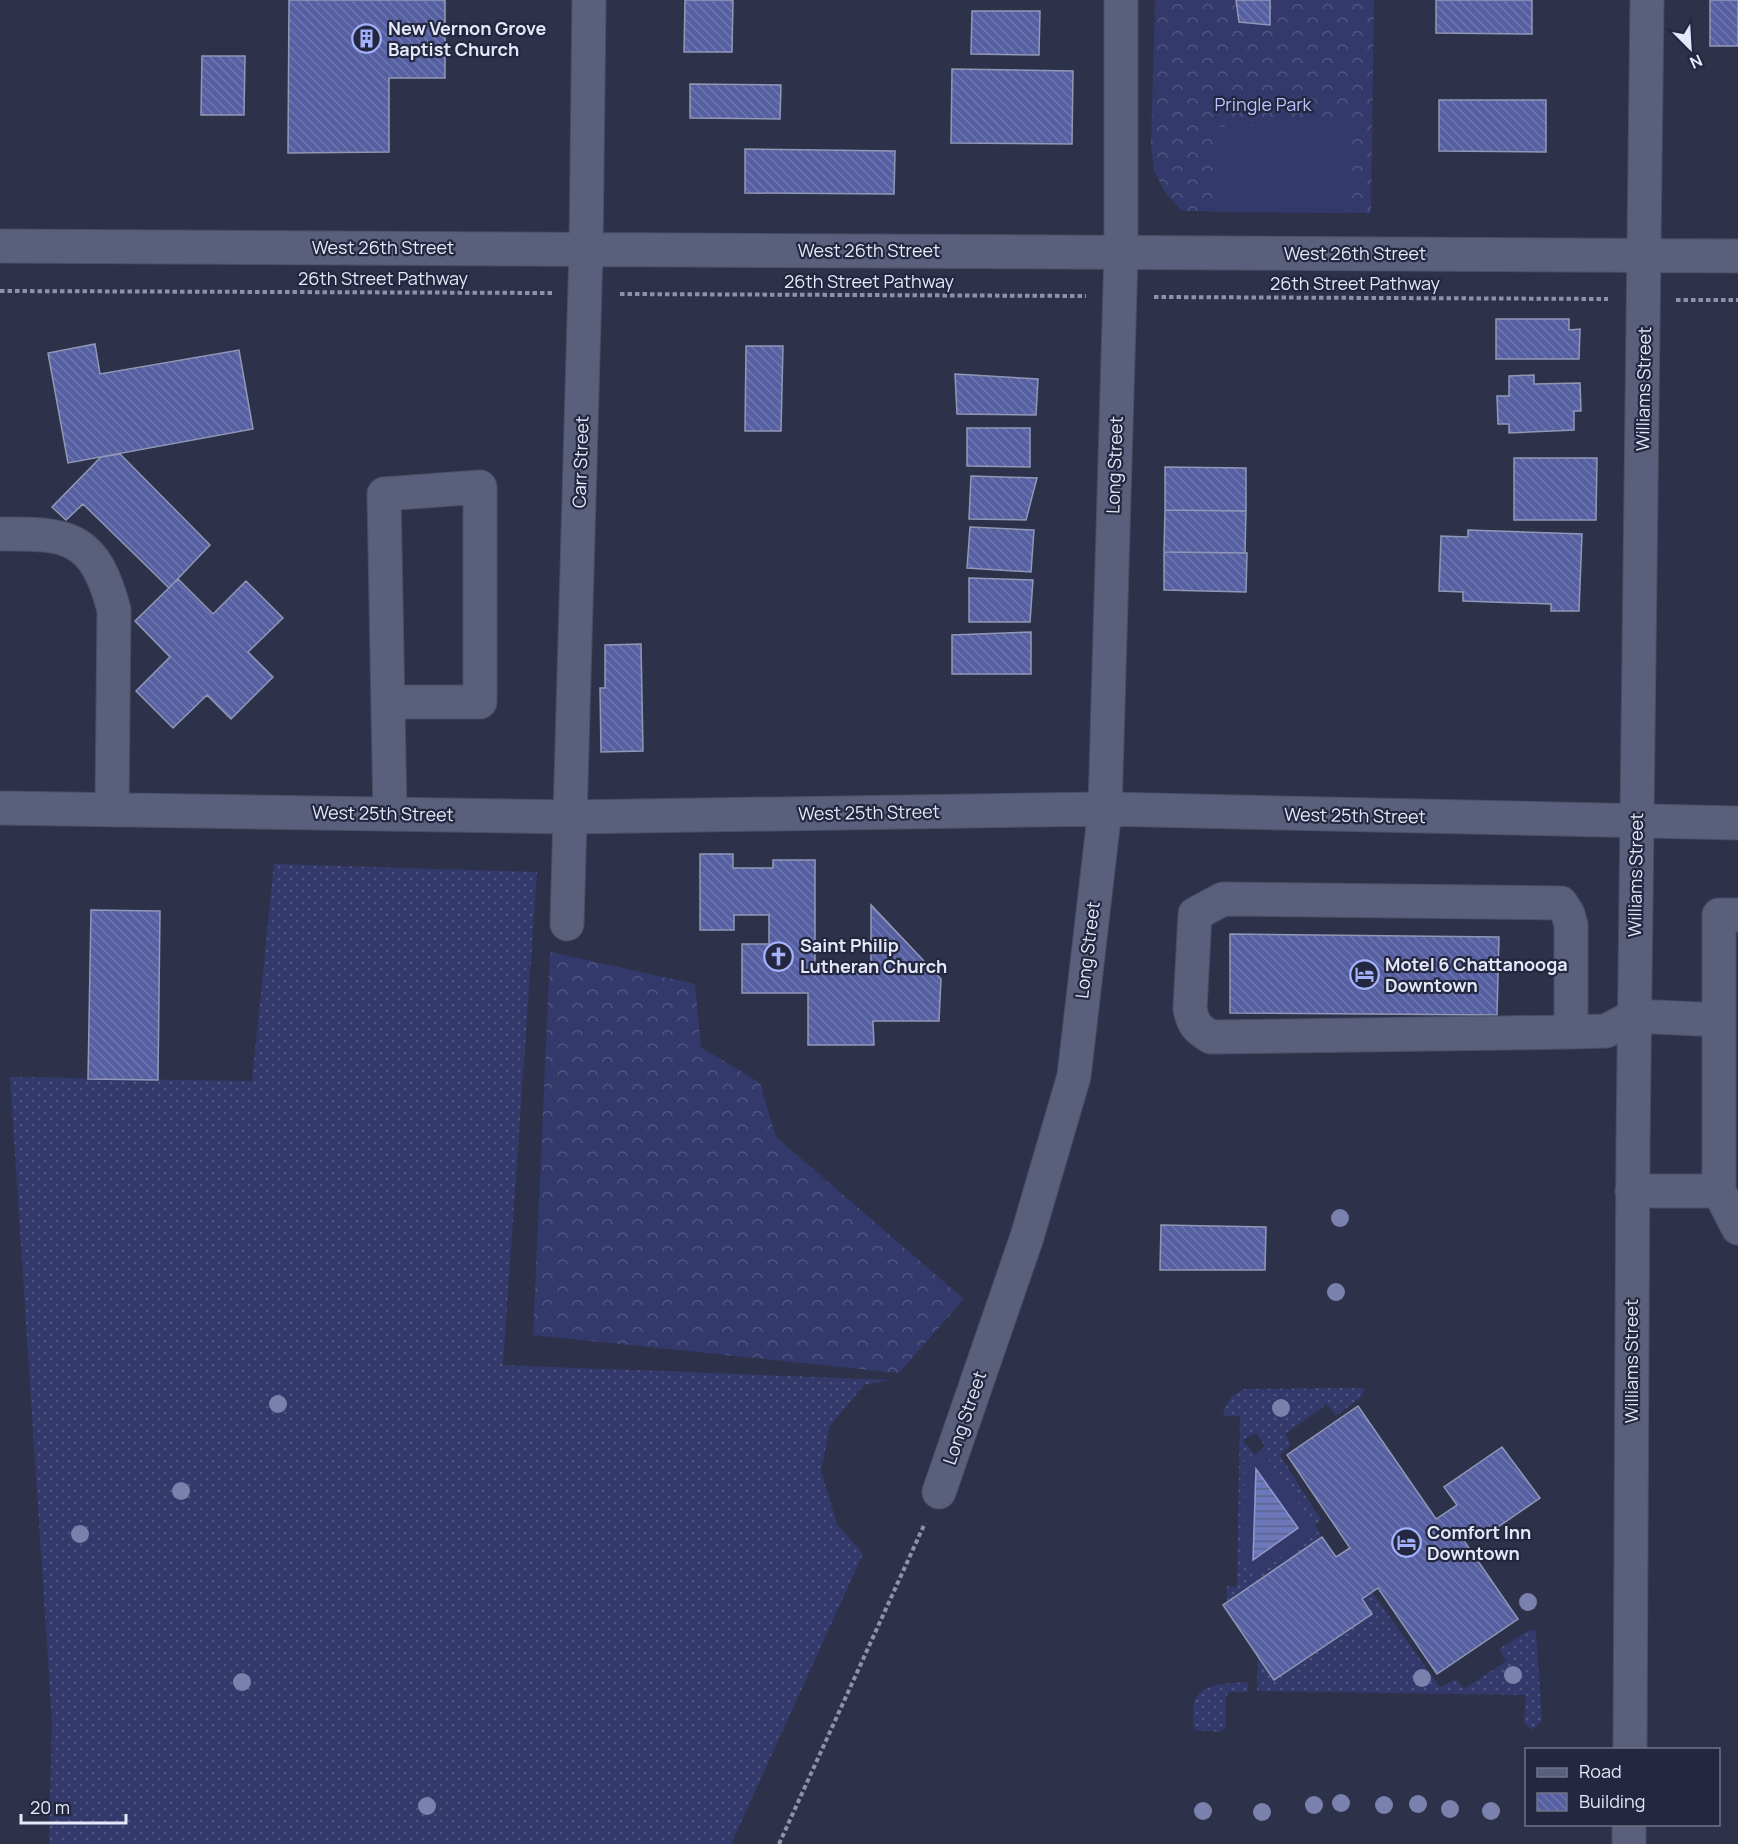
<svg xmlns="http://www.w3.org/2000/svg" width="1738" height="1844" viewBox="0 0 1738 1844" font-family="Manrope,sans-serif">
<defs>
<pattern id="grass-dots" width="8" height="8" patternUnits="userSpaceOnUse" patternTransform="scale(1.5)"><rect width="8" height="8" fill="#33396a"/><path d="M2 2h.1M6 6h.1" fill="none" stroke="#505680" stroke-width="1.8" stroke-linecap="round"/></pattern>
<pattern id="forest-crowns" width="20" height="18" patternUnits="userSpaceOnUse" patternTransform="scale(1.5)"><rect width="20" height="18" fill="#33396a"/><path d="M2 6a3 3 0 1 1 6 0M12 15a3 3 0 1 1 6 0" fill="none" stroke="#505680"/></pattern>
<pattern id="water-rules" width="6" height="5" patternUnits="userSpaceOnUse" patternTransform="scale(1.5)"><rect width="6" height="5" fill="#6d78bb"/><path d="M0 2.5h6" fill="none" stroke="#5d648e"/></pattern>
<pattern id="building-back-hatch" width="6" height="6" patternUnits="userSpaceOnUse" patternTransform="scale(1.5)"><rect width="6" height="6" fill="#5660a1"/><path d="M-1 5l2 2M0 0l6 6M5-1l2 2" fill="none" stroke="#6e77af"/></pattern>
</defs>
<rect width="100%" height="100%" fill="#2d314a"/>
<!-- grass -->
<path fill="url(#grass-dots)" d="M274,864l263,8 -34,493 388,15 -27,5 -34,41 -9,45 16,53 26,30 -132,290h-682l3,-122 -42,-645 242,4z
M1364,1388l-2,8 -26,20 -9,-12 -42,30 6,11 -11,10 41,65 -7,5 -53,-75 4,-4 -9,-13 -13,7 11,14 -9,7 13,112 61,-42 3,6 -95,65v-16l10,1 3,-171h-16l-1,-4 8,-15 13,-8z
M1372,1592l68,95 16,-8 8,10 42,-28 -7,-12 30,-19 7,1 6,89 -9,10 -9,-7 2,-28 -269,-4 1,-35 17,24 96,-66 -9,-15z
M1248,1682v10h-19l-3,5v30l-5,5 -26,-2c-3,-6 -2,-12 -2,-19 1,-30 32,-27 55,-29z"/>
<!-- forest -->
<path fill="url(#forest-crowns)" d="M1155,0h219l-3,213 -189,-2 -16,-17 -12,-23 -3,-25z
M550,952l145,32 6,63 59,36 16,54 188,162 -65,74 -366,-38z"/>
<!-- garden -->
<path fill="#33396a" d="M1352,123l-5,90 -134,-1 1,-85z
M1261,1450l58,81 -61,42 -14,-6 1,-107z"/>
<!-- water -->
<path fill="url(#water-rules)" stroke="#919acd" stroke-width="1.5" d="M1256,1469l42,59 -45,32z"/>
<!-- building -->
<path fill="url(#building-back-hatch)" stroke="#9198b6" stroke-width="1.5" d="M289,0h156v78h-56v74l-101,1z
M685,0h48l-1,52h-48z
M1236,0h34v25l-31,-3z
M1436,0h96v34l-96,-1z
M1710,0h28v46h-28z
M972,11h68l-1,44 -68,-1z
M202,56h43l-1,59h-43z
M952,69l121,2 -1,73 -121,-1z
M690,84l91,1 -1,34 -90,-1z
M1439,100h107v52l-107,-1z
M745,149l150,2 -1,43 -149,-1z
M1496,319h73v11l11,-1 -1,30h-83z
M95,344l5,30 139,-24 14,79 -185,34 -20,-110z
M746,346h37l-2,85h-36z
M955,374l83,5 -2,36 -79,-1z
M1534,375v9l46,-1 1,28h-7v19l-65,3v-9h-11l-1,-28h12v-20z
M967,428h63v39l-63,-1z
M120,454l90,91 -41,43 -86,-84 -17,16 -14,-13 49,-50z
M1514,458h83l-1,62h-82z
M1165,467l81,1v43l-81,-1z
M971,476l66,2 -11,42 -57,-1z
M1165,510l81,1 -1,42 -81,-1z
M970,527l64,3 -3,42 -64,-4z
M1468,530l114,4 -3,77h-28v-7l-88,-3v-9l-24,-1 2,-55 27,1z
M1164,552l83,1 -1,39 -82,-2z
M969,578l64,2 -3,42h-61z
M178,579l35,35 33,-33 37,37 -35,34 25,25 -42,42 -24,-24 -34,33 -37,-37 34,-34 -35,-36z
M1031,632v42h-79v-39z
M641,644l2,107 -42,1 -1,-64h5v-43z
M700,854h33v14h40v-8h42v109h56v-64l70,74 -2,42h-66l1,24h-66v-52h-66v-49h27v-29h-35v15h-34z
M91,910l69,1 -2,169 -70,-1z
M1230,934l269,3 -2,78 -267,-2z
M1161,1225l105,2 -1,43h-105z
M1358,1406l78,113 21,-14 -13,-18 58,-40 38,51 -58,40 -9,-12 -13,9 58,84 -81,55 -59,-86 -16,11 10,15 -98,66 -51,-75 99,-68 14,20 14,-9 -63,-93z"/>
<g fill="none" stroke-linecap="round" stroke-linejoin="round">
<defs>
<path id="minor" d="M0,246l1738,10
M0,534c70,-1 95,3 114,76l-2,200
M388,702h92v-215l-96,7 6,320
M0,808l571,9 534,-8 633,14
M567,924l19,-674 3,-250
M1571,1032v-107l-3,-11 -7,-11 -338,-4 -28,15 -5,95c3,15 7,20 21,28l360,-5 35,-1 28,-15 85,4
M1632,1191h87l19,37
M1719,1191v-276h19
M939,1492l88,-255 47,-161 31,-267 16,-556v-253
M1630,1750l3,-605 14,-1145
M1629,1844v-20"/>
</defs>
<!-- minor casing -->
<use href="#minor" stroke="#4b4f64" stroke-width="35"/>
<!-- path -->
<path stroke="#8e92a6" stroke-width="4" stroke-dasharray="4.5 3" stroke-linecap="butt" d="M0,291l552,2
M620,294l466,2
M1154,297l454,2
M1676,300h62
M779,1844l146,-321"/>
<!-- minor -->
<use href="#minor" stroke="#5a5f7b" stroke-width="33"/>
</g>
<!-- trees -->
<g fill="#7981ac">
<circle cx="1340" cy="1218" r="9"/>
<circle cx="1336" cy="1292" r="9"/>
<circle cx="278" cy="1404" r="9"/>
<circle cx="1281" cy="1408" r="9"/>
<circle cx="181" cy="1491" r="9"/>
<circle cx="80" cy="1534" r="9"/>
<circle cx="1528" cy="1602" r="9"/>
<circle cx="1513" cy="1675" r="9"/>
<circle cx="1422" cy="1678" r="9"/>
<circle cx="242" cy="1682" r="9"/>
<circle cx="1341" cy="1803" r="9"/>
<circle cx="1418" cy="1804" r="9"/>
<circle cx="1314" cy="1805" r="9"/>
<circle cx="1384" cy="1805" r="9"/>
<circle cx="427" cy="1806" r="9"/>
<circle cx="1450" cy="1809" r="9"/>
<circle cx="1203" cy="1811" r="9"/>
<circle cx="1491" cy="1811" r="9"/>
<circle cx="1262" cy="1812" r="9"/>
</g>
<!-- icons -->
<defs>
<symbol id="building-ring" viewBox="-11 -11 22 22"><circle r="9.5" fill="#23273f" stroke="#a4b2fc" stroke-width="1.5"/><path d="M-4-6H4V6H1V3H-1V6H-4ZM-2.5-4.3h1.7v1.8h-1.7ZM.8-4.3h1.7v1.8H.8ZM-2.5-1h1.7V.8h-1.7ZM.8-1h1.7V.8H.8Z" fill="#a4b2fc"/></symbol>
<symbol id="church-ring" viewBox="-11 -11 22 22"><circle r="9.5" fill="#23273f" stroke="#a4b2fc" stroke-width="1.5"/><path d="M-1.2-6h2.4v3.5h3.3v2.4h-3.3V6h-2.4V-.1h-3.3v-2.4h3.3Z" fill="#a4b2fc"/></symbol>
<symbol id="hotel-ring" viewBox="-11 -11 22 22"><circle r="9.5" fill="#23273f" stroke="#a4b2fc" stroke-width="1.5"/><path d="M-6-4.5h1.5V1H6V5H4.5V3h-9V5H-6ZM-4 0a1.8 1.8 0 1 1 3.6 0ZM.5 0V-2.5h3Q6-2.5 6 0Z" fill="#a4b2fc"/></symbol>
</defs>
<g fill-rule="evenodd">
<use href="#building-ring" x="350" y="22" width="33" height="33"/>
<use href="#church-ring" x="762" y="940" width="33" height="33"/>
<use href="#hotel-ring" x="1348" y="958" width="33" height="33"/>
<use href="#hotel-ring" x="1390" y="1526" width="33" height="33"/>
</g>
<g text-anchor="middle" stroke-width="4.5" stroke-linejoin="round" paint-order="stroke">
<!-- poi labels -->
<g font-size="18" font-weight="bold" fill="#e4e8f8" stroke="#23273f" text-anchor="start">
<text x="388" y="35">New Vernon Grove<tspan x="388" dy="21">Baptist Church</tspan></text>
<text x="800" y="952">Saint Philip<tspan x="800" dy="21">Lutheran Church</tspan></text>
<text x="1385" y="971">Motel 6 Chattanooga<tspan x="1385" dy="21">Downtown</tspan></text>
<text x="1427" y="1539">Comfort Inn<tspan x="1427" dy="21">Downtown</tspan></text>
</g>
<!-- park labels -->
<g font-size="18" fill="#b8c3fc" stroke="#23273f">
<text x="1263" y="111">Pringle Park</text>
</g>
<!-- street labels -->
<g font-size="18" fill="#e4e8f8" stroke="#23273f">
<text x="383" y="254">West 26th Street</text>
<text x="869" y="257">West 26th Street</text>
<text x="1355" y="260">West 26th Street</text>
<text x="383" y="285">26th Street Pathway</text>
<text x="869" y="288">26th Street Pathway</text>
<text x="1355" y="290">26th Street Pathway</text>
<text transform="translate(1644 389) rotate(-89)" y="6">Williams Street</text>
<text transform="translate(581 462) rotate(-88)" y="6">Carr Street</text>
<text transform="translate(1115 465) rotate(-88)" y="6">Long Street</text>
<text transform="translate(869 813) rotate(-1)" y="6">West 25th Street</text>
<text transform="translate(383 814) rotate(1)" y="6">West 25th Street</text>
<text transform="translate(1355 816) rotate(1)" y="6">West 25th Street</text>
<text transform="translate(1636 875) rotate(-89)" y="6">Williams Street</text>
<text transform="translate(1088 950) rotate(-83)" y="6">Long Street</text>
<text transform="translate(1632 1361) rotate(-90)" y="6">Williams Street</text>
<text transform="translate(965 1418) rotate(-71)" y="6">Long Street</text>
</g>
</g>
<!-- legend -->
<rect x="1525" y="1748" width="195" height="78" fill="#23273f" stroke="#707489" stroke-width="1.5"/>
<rect x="1537" y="1768" width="30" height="9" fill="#5a5f7b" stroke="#707489" stroke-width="1.5"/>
<text x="1579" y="1778" font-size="18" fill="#e4e8f8">Road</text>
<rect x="1537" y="1793" width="30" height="18" fill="url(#building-back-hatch)" stroke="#707489" stroke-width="1.5"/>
<text x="1579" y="1808" font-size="18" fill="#e4e8f8">Building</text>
<!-- north arrow -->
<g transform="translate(1690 48) rotate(156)" stroke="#23273f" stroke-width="4.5" paint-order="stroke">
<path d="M0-4.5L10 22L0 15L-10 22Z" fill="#e4e8f8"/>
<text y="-9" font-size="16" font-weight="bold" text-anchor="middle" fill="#e4e8f8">N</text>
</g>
<!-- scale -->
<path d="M21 1814v9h105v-9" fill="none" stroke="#e4e8f8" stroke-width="3"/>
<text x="30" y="1814" font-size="18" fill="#e4e8f8" stroke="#23273f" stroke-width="4.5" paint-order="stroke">20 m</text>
</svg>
